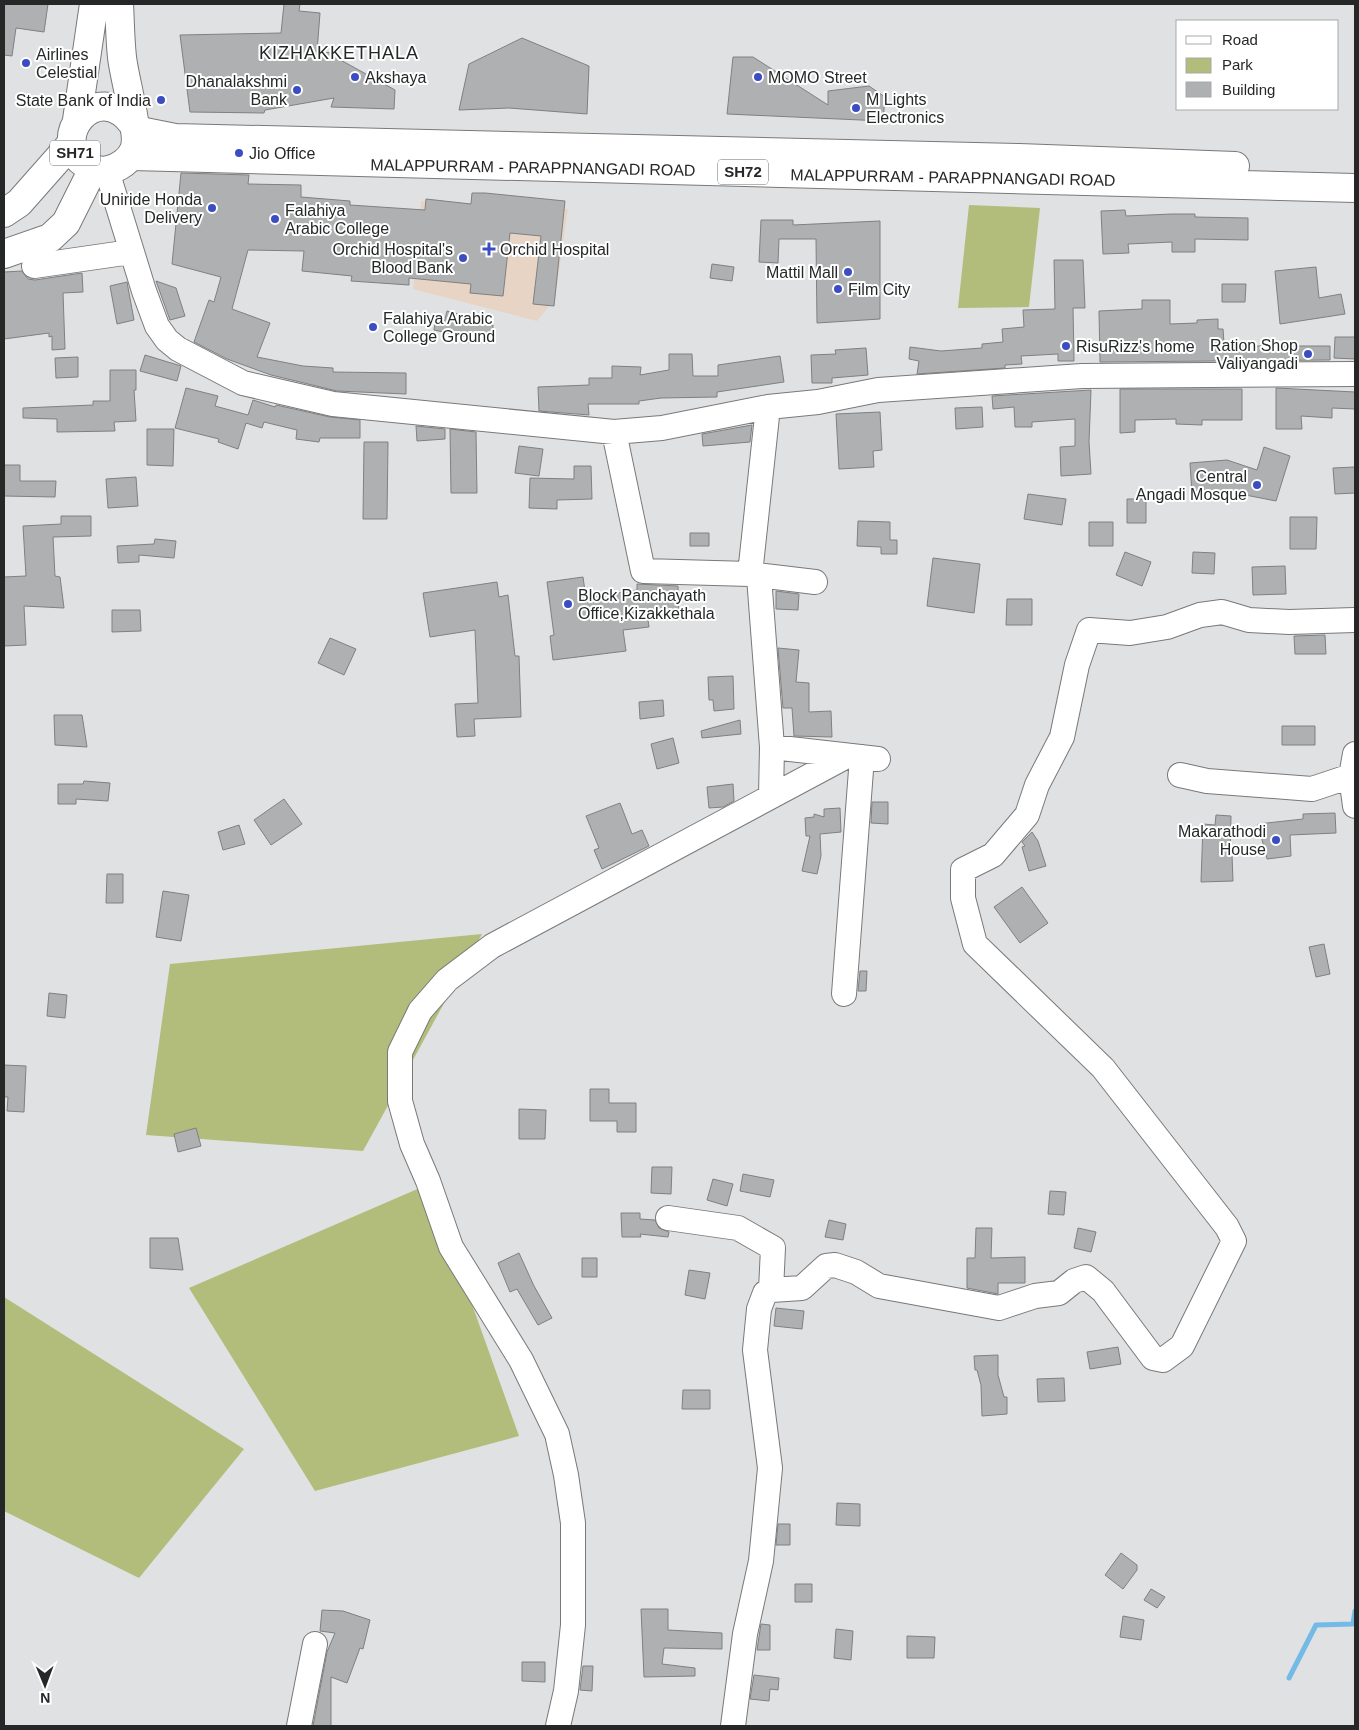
<svg xmlns="http://www.w3.org/2000/svg" width="1359" height="1730" viewBox="0 0 1359 1730" font-family="Helvetica,sans-serif">
<rect width="100%" height="100%" fill="#e0e1e3"/>
<!-- medical -->
<path fill="#e7d4c4" d="M421,201l147,8 -13,90 -18,22 -124,-32z"/>
<!-- green -->
<path fill="#b2bc7b" d="M969,205l71,3 -11,99 -71,1z
M482,934l-119,217 -217,-16 24,-171z
M429,1184l90,252 -204,55 -126,-203z
M4,1297l240,152 -105,129 -135,-67z"/>
<g fill="none" stroke-linecap="round" stroke-linejoin="round">
<!-- stream -->
<path stroke="#73bae7" stroke-width="5" d="M1289,1678l27,-53 37,-1 2,-13"/>
</g>
<!-- building -->
<path fill="#afb0b1" stroke="#7f8081" d="M4,4h44l-4,28 -28,-4 -4,28 -8,-1z
M284,4h16l-1,7 21,2 -3,39 22,1 -2,5 58,32 -1,19 -63,-2 3,-9 -69,12 -1,3 -74,-1 -10,-77 101,-2z
M522,38l67,28 -2,48 -78,-6 -50,2 10,-46z
M733,57h20l75,48v-14l41,-5 16,11 -2,24 -156,-7z
M181,173l68,2 -1,9 53,1v12l49,4v4l75,5 1,-11 45,5 1,-11h13l80,8 -11,105 -21,-2 8,-68 -31,-3 -7,63 -33,-3 1,-9 -62,-6v7l-58,-4 1,-5 -50,-5 2,-20 -56,-1 -16,59 38,14 -13,34 46,9 30,2v4l73,1v21l-69,-3 -66,-16 -44,-16 -33,-17 15,-42 5,2 7,-25 -49,-13z
M1125,210l1,6 46,-2h23v3l53,1v22l-53,-1v13h-23v-10l-44,2 1,9 -26,1 -2,-43z
M761,220h32v5l87,-4v98l-63,4 -1,-84h-37l-1,24 -19,-1z
M1054,260h29l2,48h-12l1,53h-16v-7l-37,2 1,8 -17,1v3l-88,6 2,-13 -10,-2 1,-12 31,4 41,-3v-4l21,-2 -1,-13 22,-2 -1,-17 32,-1z
M712,264l22,3 -2,14 -22,-3z
M1316,267l3,31 22,-4 4,20 -65,10 -5,-53z
M22,271l6,8 7,1 47,-7 1,19 -20,1 2,56 -13,1v-14l-3,1v-4l-45,6v-67z
M156,281l20,7 9,28 -15,4z
M127,282l7,38 -17,4 -7,-38z
M1222,284h24l-1,18h-23z
M1142,300h28v24l27,-1v-3l21,-1v10h5l1,14 21,1v2h85v14l-230,2 -1,-51 43,-2z
M447,311l16,4 -2,9 32,1 -1,18 -25,-1v-5l-33,-7 1,-7h9z
M1335,337h20v22l-21,-1z
M866,348l2,27 -36,3v5h-20l-1,-28 25,-1 -1,-4z
M669,354h23l1,22h25v-11l62,-9 4,26 -67,10v5l-56,1 -22,3v3h-51l1,11 -50,-4 -1,-24 51,-2v-7h23v-12l29,1 -1,8 29,-5z
M145,355l36,11 -4,15 -37,-10z
M78,357v20l-22,1 -1,-20z
M110,370h26v20h-2l2,31 -22,1 1,9 -58,1v-13l-34,-1v-10l70,-3v-4h17z
M186,388l32,8 -3,10 33,9 5,-15 22,7 1,-2 54,12 30,3v18h-40l-1,4 -23,-3 1,-9 -33,-8 -2,6 -16,-5 -8,26 -20,-7 1,-3 -44,-11z
M1276,388l79,4v17l-23,-1v10l-31,-2 1,13h-26z
M1120,389h122v31h-40v5l-26,-1v-5l-41,1v12l-15,1z
M1091,390l-2,52 2,32 -30,2 -1,-29 15,-1v-27l-43,3v5h-17l-1,-20 -21,2 -1,-13z
M982,407l1,20 -27,2 -1,-21z
M880,412l2,38 -9,1 1,16 -35,2 -3,-55z
M752,425l-2,17 -47,4 -1,-12z
M416,426l29,3v10l-28,2z
M147,429h27l-1,37 -26,-1z
M450,429l26,3 1,61h-26z
M364,442h24l-1,77h-24z
M519,446l24,3 -4,27 -24,-3z
M1264,447l26,9 -14,45 -51,-10 -33,3 -2,-31 37,-3 30,10z
M4,465h16v16h36l-1,16 -51,-1z
M574,466h17l1,33 -35,1v9l-28,-1 1,-30 44,1z
M1355,467v26l-20,1 -2,-26z
M136,477l2,29 -30,2 -2,-29z
M1028,494l38,5 -4,26 -38,-6z
M1127,499h19v24h-19z
M61,516h30v20l-38,1 2,39 5,1 4,31 -40,-2 2,39 -22,1v-69l22,-1 -3,-50 38,-2z
M1290,517h27l-1,32h-26z
M858,521l32,1v18h7v14h-16v-7l-24,-1z
M1089,522h24v24h-24z
M690,533h19v13h-19z
M155,539l21,2 -2,17 -35,-3v7l-21,1 -1,-17 37,-2z
M1125,552l26,10 -9,24 -26,-11z
M1193,552l22,1 -1,21 -22,-1z
M933,558l47,6 -6,49 -47,-7z
M1285,566l1,28 -33,1 -1,-28z
M583,577l3,21 51,-8v-6l41,2 1,32 -31,2 1,7 -26,3 3,21 -73,9 -3,-24 4,-1 -7,-53z
M497,582l2,15 9,-2 7,61h4l2,61 -47,2 1,17 -18,1 -2,-33 23,-1 -3,-73 -45,7 -7,-44z
M776,591l23,3 -1,16 -22,-1z
M1007,599h25v26h-26z
M112,610h28l1,21 -29,1z
M1325,635l1,19h-31l-1,-18z
M330,638l26,11 -12,26 -26,-12z
M778,648l21,2 -3,32 13,1v29l22,-1 1,26 -38,-1 -2,-28h-9z
M733,676l1,33 -20,2 -1,-11h-4l-1,-23z
M663,700l1,16 -24,3 -1,-17z
M54,715h28l5,32 -32,-2z
M740,720l1,14 -39,4 -1,-7z
M1282,726h33v19h-33z
M673,738l6,25 -22,6 -6,-25z
M84,781l26,2 -2,18 -32,-2v5h-18v-20h25z
M733,784l1,17 -11,6 -14,1 -2,-21z
M284,799l18,25 -31,21 -17,-25z
M872,802h16v22l-17,-1z
M620,803l12,31 10,-4 7,16 -47,23 -8,-19 5,-2 -13,-32z
M840,808l1,24 -21,2 1,22 -4,18 -15,-3 8,-35h-4l-1,-18 9,-1v-3l10,3v-8z
M1335,813l1,20 -46,2 1,21 -24,3 -9,-35 45,-5v-5z
M1216,815l15,1 -1,39h2l1,26 -32,1 2,-58 12,1z
M239,825l6,19 -22,6 -5,-18z
M1032,832l6,9 8,25 -17,5 -7,-24 3,-1 -3,-4z
M107,874h16v29h-17z
M1022,887l26,36 -28,20 -26,-36z
M163,891l26,4 -8,46 -25,-4z
M1324,944l6,30 -14,3 -7,-30z
M860,971h7l-1,20h-8z
M49,993l18,2 -2,23 -18,-2z
M4,1065l22,1 -2,46 -17,-1 1,-14h-4z
M590,1089h19v14h27v29h-19v-11h-27z
M519,1109l27,1 -1,29h-26z
M196,1128l5,18 -23,6 -4,-18z
M652,1167h20l-1,27 -20,-1z
M743,1174l31,6 -4,17 -30,-6z
M713,1179l20,5 -6,22 -20,-6z
M1050,1191l16,1 -2,23 -16,-1z
M621,1213h19v6l15,1 4,8 10,4 -1,5 -28,-3 1,3h-19z
M829,1220l17,4 -3,16 -18,-3z
M976,1228h16l-1,30 34,-1v26h-27v11l-31,-6v-30h8z
M1078,1228l18,4 -5,20 -17,-4z
M150,1238h28l5,32 -33,-2z
M519,1253l15,33 18,32 -14,7 -21,-36 -7,3 -12,-29z
M582,1258h15v19h-15z
M689,1270l21,3 -5,26 -20,-4z
M776,1308l28,3 -2,18 -28,-3z
M1118,1347l3,17 -31,5 -3,-17z
M998,1355v20l6,22h3v17l-25,2 -1,-31 -4,-15h-2l-1,-14z
M1064,1378l1,23 -27,1 -1,-23z
M683,1390h27v19h-28z
M837,1503l23,1v22l-24,-1z
M778,1524h12v21h-14z
M1121,1553l16,12v5l-14,19 -18,-14z
M795,1584h17v18h-17z
M1151,1589l14,8 -8,11 -13,-8z
M641,1609h27v21l54,3v16l-58,-1 -2,16 33,4v8l-51,1z
M322,1610l21,1 27,9 -7,29 -3,-1 -13,35 -16,-6v49h-18l14,-74 8,-19 -15,-2z
M1123,1616l21,4 -3,20 -21,-3z
M761,1624l9,1v25h-13z
M836,1629l17,2 -2,29 -17,-2z
M907,1636l28,1 -1,21h-27z
M522,1662h23v20l-23,-1z
M583,1666h10l-1,25 -12,-1z
M754,1675l25,3 -1,12 -8,-1 -1,12 -19,-2z"/>
<g fill="none" stroke-linecap="round" stroke-linejoin="round">
<defs>
<path id="minor" d="M107,171l37,120 13,35 10,14 11,9 65,34 90,21 281,28 48,-4 106,-21 50,-5 60,-12 204,-14 273,-2
M34,266l97,-14
M614,432l29,139 107,3 65,8
M750,574l18,-167
M759,577l13,170 106,12
M1355,754l-4,22 4,30
M1180,775l27,6 105,8 39,-13
M771,796l1,-49
M844,994l18,-237
M668,1218l70,10 35,20 -2,42
M299,1726l16,-82
M558,1726l8,-35 7,-66v-102l-7,-48 -9,-41 -36,-74 -70,-113 -23,-66 -16,-37 -12,-43v-49l20,-41 27,-31 45,-34 355,-190
M733,1726l12,-92 16,-73 9,-93 -15,-118 4,-41 6,-16 6,-3 31,-2 24,-22 9,-1 21,7 23,14 120,22 36,-12 24,-3 15,-12 12,-4 17,14 50,67 10,2 19,-14 52,-105 -7,-14 -124,-159 -128,-124 -12,-46v-28l30,-15 34,-40 10,-30 25,-48 15,-72 12,-35 41,3 37,-6 33,-12 22,-3 27,8 40,2 66,-2"/>
<path id="major" d="M135,130l40,8 844,20 216,8
M132,156l1223,32"/>
<path id="highway" d="M119,4c1,17 1,35 3,53 2,21 19,77 12,93 -4,10 -15,18 -26,20 -7,2 -15,-1 -21,-5 -41,-23 9,-90 46,-41
M77,120l17,-116
M4,213l15,-10 53,-60
M4,254l46,-16 16,-15 27,-54"/>
</defs>
<!-- minor casing -->
<use href="#minor" stroke="#79797a" stroke-width="26"/>
<!-- major casing -->
<use href="#major" stroke="#79797a" stroke-width="30"/>
<!-- highway casing -->
<use href="#highway" stroke="#79797a" stroke-width="30"/>
<!-- minor -->
<use href="#minor" stroke="#fff" stroke-width="24"/>
<!-- major -->
<use href="#major" stroke="#fff" stroke-width="28"/>
<!-- highway -->
<use href="#highway" stroke="#fff" stroke-width="28"/>
</g>
<!-- markers -->
<g fill="#3b4dc0" stroke="#fff" stroke-width="2">
<circle cx="26" cy="63" r="5"/>
<circle cx="355" cy="77" r="5"/>
<circle cx="758" cy="77" r="5"/>
<circle cx="297" cy="90" r="5"/>
<circle cx="161" cy="100" r="5"/>
<circle cx="856" cy="108" r="5"/>
<circle cx="239" cy="153" r="5"/>
<circle cx="212" cy="208" r="5"/>
<circle cx="275" cy="219" r="5"/>
<path d="M486.5 241.5h5v5h5v5h-5v5h-5v-5h-5v-5h5z"/>
<circle cx="463" cy="258" r="5"/>
<circle cx="848" cy="272" r="5"/>
<circle cx="838" cy="289" r="5"/>
<circle cx="373" cy="327" r="5"/>
<circle cx="1066" cy="346" r="5"/>
<circle cx="1308" cy="354" r="5"/>
<circle cx="1257" cy="485" r="5"/>
<circle cx="568" cy="604" r="5"/>
<circle cx="1276" cy="840" r="5"/>
</g>
<g text-anchor="middle" stroke-width="4" stroke-linejoin="round" paint-order="stroke">
<!-- shield labels -->
<g fill="#fff" stroke="#676868" stroke-width="1">
<rect x="50" y="140.5" width="50" height="25" rx="4"/>
<rect x="718" y="159.5" width="50" height="25" rx="4"/>
</g>
<g font-size="15" font-weight="bold" fill="#262727">
<text x="75" y="158">SH71</text>
<text x="743" y="177">SH72</text>
</g>
<!-- poi labels -->
<g font-size="16" fill="#262727" stroke="#fff" text-anchor="start">
<text x="36" y="60">Airlines<tspan x="36" dy="18">Celestial</tspan></text>
<text x="365" y="83">Akshaya</text>
<text x="768" y="83">MOMO Street</text>
<text x="287" y="87" text-anchor="end">Dhanalakshmi<tspan x="287" dy="18">Bank</tspan></text>
<text x="866" y="105">M Lights<tspan x="866" dy="18">Electronics</tspan></text>
<text x="151" y="106" text-anchor="end">State Bank of India</text>
<text x="249" y="159">Jio Office</text>
<text x="202" y="205" text-anchor="end">Uniride Honda<tspan x="202" dy="18">Delivery</tspan></text>
<text x="285" y="216">Falahiya<tspan x="285" dy="18">Arabic College</tspan></text>
<text x="453" y="255" text-anchor="end">Orchid Hospital's<tspan x="453" dy="18">Blood Bank</tspan></text>
<text x="500" y="255">Orchid Hospital</text>
<text x="838" y="278" text-anchor="end">Mattil Mall</text>
<text x="848" y="295">Film City</text>
<text x="383" y="324">Falahiya Arabic<tspan x="383" dy="18">College Ground</tspan></text>
<text x="1298" y="351" text-anchor="end">Ration Shop<tspan x="1298" dy="18">Valiyangadi</tspan></text>
<text x="1076" y="352">RisuRizz's home</text>
<text x="1247" y="482" text-anchor="end">Central<tspan x="1247" dy="18">Angadi Mosque</tspan></text>
<text x="578" y="601">Block Panchayath<tspan x="578" dy="18">Office,Kizakkethala</tspan></text>
<text x="1266" y="837" text-anchor="end">Makarathodi<tspan x="1266" dy="18">House</tspan></text>
</g>
<!-- street labels -->
<g font-size="16" fill="#262727" stroke="#fff">
<text transform="translate(533 167) rotate(1)" y="6">MALAPPURRAM - PARAPPNANGADI ROAD</text>
<text transform="translate(953 177) rotate(1)" y="6">MALAPPURRAM - PARAPPNANGADI ROAD</text>
</g>
<!-- neighbourhood labels -->
<g font-size="18" letter-spacing="1" fill="#262727" stroke="#fff">
<text x="339" y="59">KIZHAKKETHALA</text>
</g>
</g>
<!-- border -->
<rect width="1359" height="1730" fill="none" stroke="#262727" stroke-width="10"/>
<!-- legend -->
<rect x="1176" y="20" width="162" height="90" fill="#ffffff" stroke="#a8a9a9"/>
<rect x="1186" y="36" width="25" height="8" fill="#ffffff" stroke="#a8a9a9"/>
<text x="1222" y="45" font-size="15" fill="#262727">Road</text>
<rect x="1186" y="58" width="25" height="15" fill="#b2bc7b" stroke="#a8a9a9"/>
<text x="1222" y="70" font-size="15" fill="#262727">Park</text>
<rect x="1186" y="82" width="25" height="15" fill="#afb0b1" stroke="#a8a9a9"/>
<text x="1222" y="95" font-size="15" fill="#262727">Building</text>
<!-- north arrow -->
<g transform="translate(45 1685) rotate(179)" stroke="#ffffff" stroke-width="4" paint-order="stroke">
<path d="M0-4L9 19L0 12L-9 19Z" fill="#262727"/>
<text y="-8" font-size="14" font-weight="bold" text-anchor="middle" fill="#262727">N</text>
</g>
</svg>
